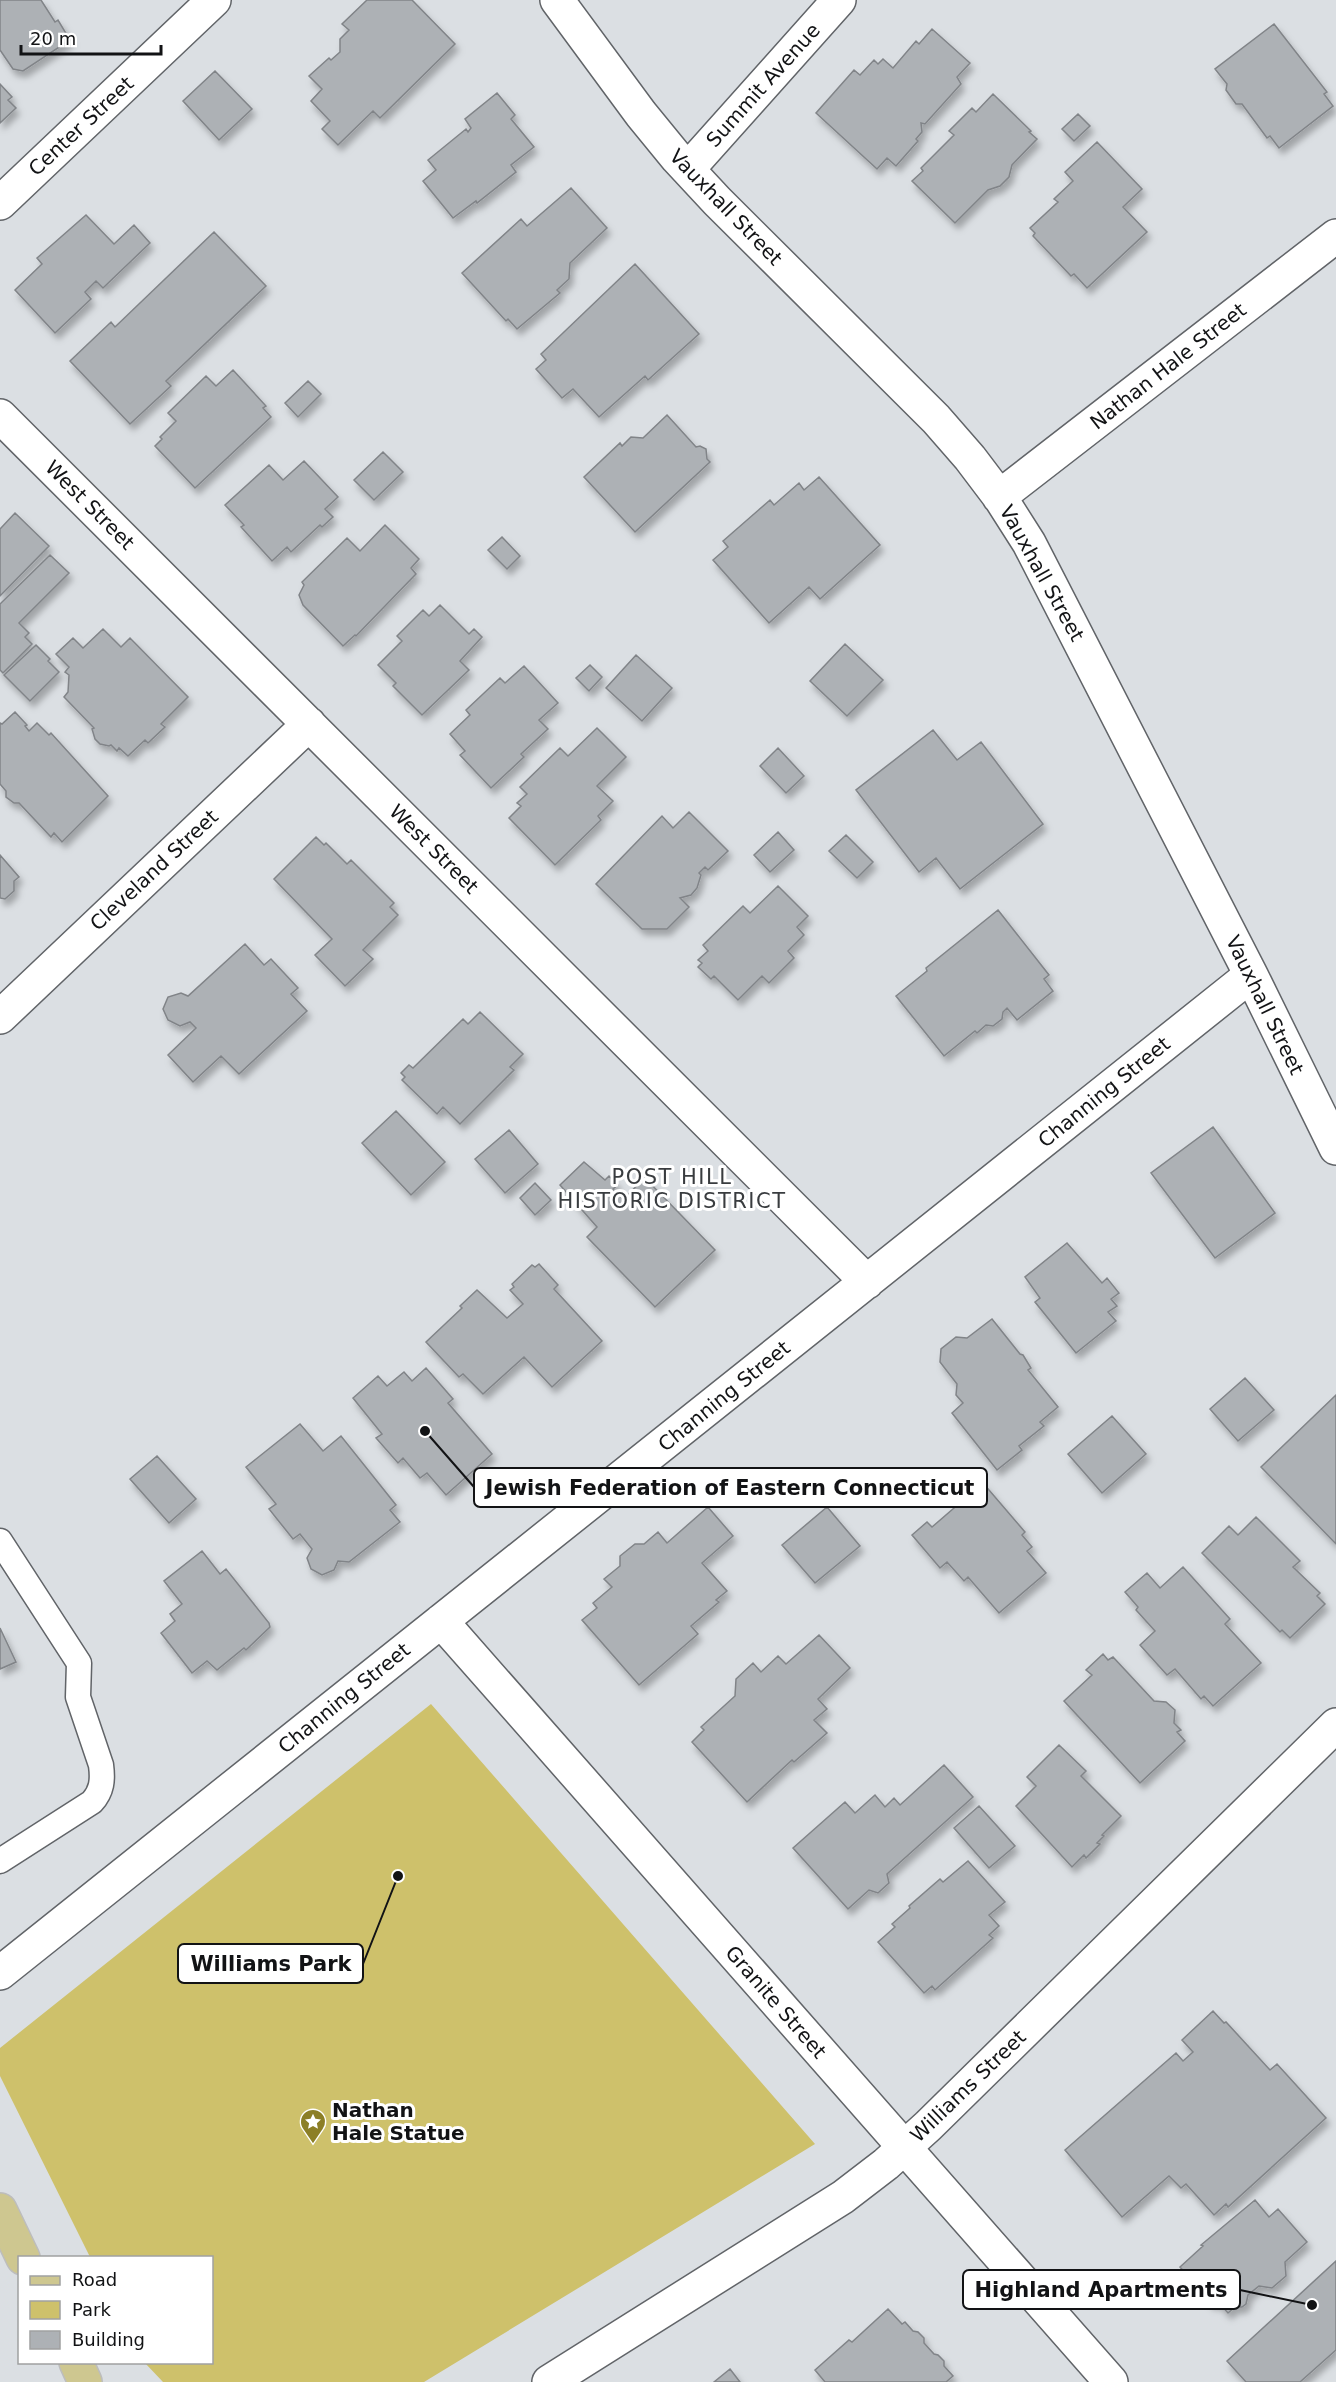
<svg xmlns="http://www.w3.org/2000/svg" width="1336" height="2382" viewBox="0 0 1336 2382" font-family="'DejaVu Sans',sans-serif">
<defs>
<filter id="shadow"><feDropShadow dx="3.5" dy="6" stdDeviation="3" flood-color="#0004"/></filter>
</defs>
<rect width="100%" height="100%" fill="#dbdfe3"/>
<!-- green -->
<path fill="#cec16b" d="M431,1704l384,440 -391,238h-261l-18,-19 67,-1v-104l-122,-1 -90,-181v-28z"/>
<!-- building -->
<path fill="#adb1b5" stroke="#818488" stroke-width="1.5" filter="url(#shadow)" d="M0,0h41l14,22 3,-2 12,20 -47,31 -10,-2 -13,-19z
M367,0h45l43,44 -75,74 -7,-7 -35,34 -16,-16 8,-8 -19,-20 11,-12 -13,-13 20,-18 2,2 9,-8v-13l9,-9 -7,-6z
M1274,24l53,68 -3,2 9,12 -54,42 -9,-12 -3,2 -25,-34h-6l-10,-14 1,-6 -12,-15z
M932,29l38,34 -13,14 4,7 -36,40 -4,-1 1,9 -6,7 2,2 -22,25 -9,-8 -10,11 -61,-56 38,-43 6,5 14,-15 4,4 5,-5 10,9 23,-27 3,3z
M215,71l37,38 -33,31 -36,-39z
M0,84l12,13 -4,3 8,8 -16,15z
M497,93l18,22 -4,4 23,28 -23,18 5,7 -39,31 -1,-2 -23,17 -30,-37 13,-11 -8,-10 38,-31 2,3 3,-4 -6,-9z
M993,94l38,37 -2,1 8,7 -25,26 -3,12 -9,9 -12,4 -33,33 -43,-42 11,-10 -2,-3 33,-33 -5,-4 23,-23 4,4z
M1078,114l12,12 -16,15 -12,-12z
M1097,142l45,47 -19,18 24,25 -60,56 -13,-14 -3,2 -38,-40 2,-3 -5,-5 28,-26 -4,-3 19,-18 -8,-9z
M571,188l36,40 -37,35 -1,16 -12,11 3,3 -43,36 -9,-10 -2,2 -44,-48 59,-54 6,7z
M86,215l28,29 20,-19 16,18 -47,45 -7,-7 -11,11 6,7 -36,34 -40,-43 27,-26 -5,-6z
M214,232l52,54 -100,95 5,5 -41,38 -60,-63 41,-39 4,5z
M635,264l64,70 -51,46 -3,-4 -46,41 -26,-28 -11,9 -26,-29 10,-9 -5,-6z
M233,370l33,36 -3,2 8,9 -76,71 -40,-42 7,-7 -2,-2 16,-16 -8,-8 38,-37 10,10z
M308,381l13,13 -23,23 -13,-14z
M667,415l29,32 4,-1 6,3 1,10 3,3 -75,70 -51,-55 36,-34 2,3 9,-9 12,1z
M383,452l20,20 -29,28 -20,-20z
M304,461l34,36 -13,12 8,8 -11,10 -2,-2 -29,27 -4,-5 -15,14 -31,-34 3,-2 -19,-20 44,-40 14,15z
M819,477l61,68 -60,54 -11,-12 -40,36 -56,-63 15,-13 -5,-6 47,-41 4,5 25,-22 5,7z
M15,513l34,33 -49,50v-67z
M385,525l34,34 -8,9 5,6 -60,62 -1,-1 -12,11 -40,-41 -4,-10 5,-10 -2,-3 45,-44 13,13z
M502,537l18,19 -13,13 -19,-19z
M50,555l19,18 -50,50 10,10 -4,4 7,7 -29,29 -3,-3v-66z
M440,605l29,29 5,-5 8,8 -22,24 9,9 -47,45 -29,-29 3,-3 -18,-18 24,-24 -5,-5 26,-26 6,6z
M103,629l18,18 9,-9 58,59 -27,27 4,3 -17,16 -3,-3 -17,16 -9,-8 -2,3 -6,-6 -2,1 -9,-2 -5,-5 -3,-10 2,-1 -30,-31 4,-5 1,-17 -4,-3 4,-5 -13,-13 17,-16 10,10z
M845,644l38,36 -36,36 -37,-35z
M36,645l14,14 -2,2 11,11 -29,29 -26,-26z
M636,655l36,33 -30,33 -36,-33z
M590,665l12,12 -13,14 -13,-13z
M524,666l34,37 -19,17 9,9 -27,25 3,3 -33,31 -31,-33 5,-4 -15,-17 20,-19 -4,-5 34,-32 5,5z
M15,712l12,13 -2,1 4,5 8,-8 12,12 2,-2 57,63 -46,46 -8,-9 -3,4 -32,-34h-5l-8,-6v-6l-6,-7v-61l2,1z
M597,728l29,29 -29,29 16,15 -15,15 3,4 -46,45 -46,-47 12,-12 -4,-3 10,-9 -7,-7 40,-39 8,8z
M933,730l24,30 24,-18 62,82 -83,65 -24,-31 -17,14 -63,-82z
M778,748l26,28 -18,17 -26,-27z
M689,812l39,39 -20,19 -3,-3 -6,6 2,2 -4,13 -6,7 -11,3 9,9 -22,22h-25l-46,-45 66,-68 11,12z
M778,832l16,18 -24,22 -16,-17z
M846,835l27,27 -16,16 -28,-27z
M316,837l8,8 2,-2 21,21 4,-4 43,43 -4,4 8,8 -35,35 10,9 -28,27 -30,-31 17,-16 -58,-60z
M0,855l19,22 -5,4v10l-9,8 -5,-1z
M778,886l30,30 -11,11 7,8 -16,16 6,7 -25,25 -7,-7 -24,24 -24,-24 -3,3 -13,-12 4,-4 -4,-3 10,-9 -5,-6 40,-39 7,7z
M998,910l51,65 -5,4 9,12 -36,29 -10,-12 -4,4 -1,7 -9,7 -7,-1 -9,8 -2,-2 -31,25 -48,-60 31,-25 -1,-3z
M245,944l19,21 7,-6 27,29 -7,6 16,17 -68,63 -18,-18 -28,26 -25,-27 28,-27 -6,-6 -10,4 -12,-6 -5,-11 5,-12 13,-4 7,3z
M480,1012l43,42 -13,13 4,3 -54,54 -17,-17 -6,7 -35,-34 3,-3 -4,-4 8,-8 4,3 50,-49 5,5z
M396,1111l49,51 -34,33 -49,-52z
M1213,1127l62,86 -60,45 -64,-85z
M509,1130l29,34 -33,29 -30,-34z
M584,1162l21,18 4,-4 9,9 -5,4 10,10 22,-21 70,72 -60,57 -68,-70 10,-10 -37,-42z
M535,1183l16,17 -16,15 -15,-17z
M1067,1243l35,40 5,-5 12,15 -8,6 6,7 -9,6 8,9 -40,32 -41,-51 5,-4 -15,-21z
M539,1264l19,21 -4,4 48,52 -50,46 -28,-30 -41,37 -20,-20 -4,3 -33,-35 36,-34 -2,-2 17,-16 30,28 16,-14 -13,-14 4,-3 -2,-3 20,-19 3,2z
M992,1319l28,35 3,1 8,13 -3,2 30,37 -18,15 4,4 -25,20 3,4 -25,20 -45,-57 11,-10 -7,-8 1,-11 -17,-22 1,-13 15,-12 11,1z
M426,1368l27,31 -5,4 44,51 -46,41 -19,-22 -7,5 -17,-20 -5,5 -22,-25 6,-4 -29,-36 25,-22 9,10 17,-14 8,9z
M1245,1378l29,32 -36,31 -28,-32z
M1336,1395v149l-75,-77z
M1112,1416l34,38 -44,39 -34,-39z
M300,1424l23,27 18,-15 55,69 -6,5 10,12 -51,40 -11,-1 -4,9 -12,5 -11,-6 -4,-11 5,-9 -12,-15 -7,5 -24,-30 7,-5 -30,-37z
M157,1456l39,43 -27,24 -39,-44z
M983,1483l42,49 -3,3 10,12 -5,4 19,22 -47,40 -31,-36 -4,4 -17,-19 -7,6 -28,-33 15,-13 5,5z
M708,1507l25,29 -31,27 25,28 -11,9 3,2 -28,24 7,8 -59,51 -57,-65 15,-12 -4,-5 19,-16 -8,-8 16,-13v-10l15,-12h9l14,-12 9,11z
M827,1507l33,39 -45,37 -33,-38z
M1256,1517l44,44 -7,6 27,26 -3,3 8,8 -35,34 -8,-8 -2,2 -78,-79 27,-27 9,9z
M202,1551l18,23 6,-5 43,54 1,4 -24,23 -2,-2 -27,22 -10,-9 -15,12 -31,-40 14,-12 -5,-7 12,-10 -18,-23z
M1183,1567l47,52 -5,5 36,39 -48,43 -9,-10 -3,3 -26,-30 -8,6 -27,-30 15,-14 -19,-21 2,-3 -13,-15 22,-19 13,15z
M0,1628l16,34 -16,7z
M819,1635l31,33 -32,31 9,10 -13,11 13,13 -33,29 -2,-2 -45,42 -55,-60 12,-12 -3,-3 34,-31 1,-17 17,-16 8,9 17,-16 8,8z
M1103,1654l5,6 5,-3 41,44 12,1 9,8 -1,13 7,7 -4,2 8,9 -45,42 -76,-82 28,-26 -6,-5z
M1059,1745l27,26 -5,5 40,40 -19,19 2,1 -7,7 3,1 -14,14 -2,-3 -12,12 -56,-61 20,-20 -9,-9z
M944,1765l29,32 -86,77 2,9 -11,10 -9,-3 -21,19 -55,-61 52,-46 10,11 20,-18 10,12 9,-9 6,7z
M979,1806l36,40 -26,22 -35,-40z
M968,1861l37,41 -16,13 10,11 -10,9 4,3 -58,52 -3,-4 -8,7 -46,-51 17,-15 -3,-3 18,-16 -1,-2 31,-27 3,3z
M1213,2011l11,12 2,-1 44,48 7,-6 49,54 -98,89 -2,-3 -12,11 -28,-31 -5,4 -12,-12 -47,41 -57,-67 111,-97 7,8 10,-9 -11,-12z
M1255,2200l14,17 9,-8 29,33 -22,20 1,14 -14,12 -13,-2 -11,9 -2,9 -4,3h-7l-7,6 -11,-12 -5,3 -32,-37 23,-21 -2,-1z
M1336,2261v89l-36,32h-54l-19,-21z
M888,2309l14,15 3,-2 8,9 5,1 6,6v5l10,11 4,1 6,6v5l9,10 -7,6h-121l-10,-12 34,-30 3,2z
M730,2369l10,13h-26z"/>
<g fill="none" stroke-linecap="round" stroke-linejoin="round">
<defs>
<path id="service" d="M0,1541l79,122 -1,34 23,68c2,15 1,26 -9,37l-92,59"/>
<path id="minor" d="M557,0l84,114 36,44 40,43 219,218 34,39 31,41 28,44 222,432 85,173
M688,169l151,-169
M0,203l214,-203
M0,416l867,866
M999,497l337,-261
M0,1017l309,-293
M441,1621l670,761
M0,1973l1251,-998"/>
<path id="tertiary" d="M549,2382l294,-185 43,-33 42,-38 408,-401"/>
<path id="primary" d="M0,2210l23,48
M76,2362l9,20"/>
</defs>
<!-- service casing -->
<use href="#service" stroke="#616468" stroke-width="27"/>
<!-- minor casing -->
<use href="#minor" stroke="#616468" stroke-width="36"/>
<!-- tertiary casing -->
<use href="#tertiary" stroke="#616468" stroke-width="36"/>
<!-- primary casing -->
<use href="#primary" stroke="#bdbdbd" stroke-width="36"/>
<!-- service -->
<use href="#service" stroke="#fff" stroke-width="24"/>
<!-- minor -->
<use href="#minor" stroke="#fff" stroke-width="33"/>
<!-- tertiary -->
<use href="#tertiary" stroke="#fff" stroke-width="33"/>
<!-- primary -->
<use href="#primary" stroke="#cec790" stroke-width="33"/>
</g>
<!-- icons -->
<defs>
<symbol id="sight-pin" viewBox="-11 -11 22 30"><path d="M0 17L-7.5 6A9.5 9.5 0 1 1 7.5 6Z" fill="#8c7f26" stroke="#fff"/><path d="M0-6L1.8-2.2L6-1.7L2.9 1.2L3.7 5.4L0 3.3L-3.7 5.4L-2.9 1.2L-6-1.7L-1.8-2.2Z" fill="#fff"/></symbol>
</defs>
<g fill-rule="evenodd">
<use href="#sight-pin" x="298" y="2107" width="30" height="40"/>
</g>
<g text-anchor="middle" stroke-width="6" stroke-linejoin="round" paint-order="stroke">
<!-- street labels -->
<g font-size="20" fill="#121315" stroke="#fff">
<text transform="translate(763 85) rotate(-48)" y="7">Summit Avenue</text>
<text transform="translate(81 126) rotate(-43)" y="7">Center Street</text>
<text transform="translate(726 207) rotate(46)" y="7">Vauxhall Street</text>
<text transform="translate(1168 366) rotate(-38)" y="7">Nathan Hale Street</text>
<text transform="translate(90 505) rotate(45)" y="7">West Street</text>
<text transform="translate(1042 573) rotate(61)" y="7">Vauxhall Street</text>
<text transform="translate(434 849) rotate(45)" y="7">West Street</text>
<text transform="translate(154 870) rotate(-43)" y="7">Cleveland Street</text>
<text transform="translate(1265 1005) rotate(64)" y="7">Vauxhall Street</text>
<text transform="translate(1104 1092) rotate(-39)" y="7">Channing Street</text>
<text transform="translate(724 1396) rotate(-39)" y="7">Channing Street</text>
<text transform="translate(344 1698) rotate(-39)" y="7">Channing Street</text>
<text transform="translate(776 2002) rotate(49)" y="7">Granite Street</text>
<text transform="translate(968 2086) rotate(-44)" y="7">Williams Street</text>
</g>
<!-- poi labels -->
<g font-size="20" font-weight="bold" fill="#121315" stroke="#fff" text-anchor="start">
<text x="332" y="2117">Nathan<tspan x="332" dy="23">Hale Statue</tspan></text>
</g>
<!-- neighbourhood labels -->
<g font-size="21" letter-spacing="1.5" fill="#393c3f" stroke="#fff">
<text x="672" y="1184">POST HILL<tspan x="672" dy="24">HISTORIC DISTRICT</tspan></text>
</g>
</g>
<!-- callouts -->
<path fill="none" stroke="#121315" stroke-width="2" d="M425 1431L474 1487M398 1876L363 1964M1312 2305L1240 2290"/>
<g fill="#121315" stroke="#fff" stroke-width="2">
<circle cx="425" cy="1431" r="6"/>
<circle cx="398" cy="1876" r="6"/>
<circle cx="1312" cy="2305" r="6"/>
</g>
<g fill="#fff" stroke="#121315" stroke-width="2">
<rect x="474" y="1468" width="513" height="39" rx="6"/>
<rect x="178" y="1944" width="185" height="39" rx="6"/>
<rect x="963" y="2270" width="277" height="39" rx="6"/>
</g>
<g font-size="21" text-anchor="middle" font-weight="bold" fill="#121315">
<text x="730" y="1495">Jewish Federation of Eastern Connecticut</text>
<text x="271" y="1971">Williams Park</text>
<text x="1101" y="2297">Highland Apartments</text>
</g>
<!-- legend -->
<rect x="18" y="2256" width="195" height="108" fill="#ffffff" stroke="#a0a1a1" stroke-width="1.5"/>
<rect x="30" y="2276" width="30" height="9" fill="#cec790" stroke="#a0a1a1" stroke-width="1.5"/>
<text x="72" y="2286" font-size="18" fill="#121315">Road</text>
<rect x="30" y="2301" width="30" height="18" fill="#cec16b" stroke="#a0a1a1" stroke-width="1.5"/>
<text x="72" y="2316" font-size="18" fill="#121315">Park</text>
<rect x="30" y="2331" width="30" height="18" fill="#adb1b5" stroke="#a0a1a1" stroke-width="1.5"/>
<text x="72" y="2346" font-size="18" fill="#121315">Building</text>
<!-- scale -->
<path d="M21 45v9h140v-9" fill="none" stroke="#121315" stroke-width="3"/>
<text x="30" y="45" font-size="18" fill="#121315" stroke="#ffffff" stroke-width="4.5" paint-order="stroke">20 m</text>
</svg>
